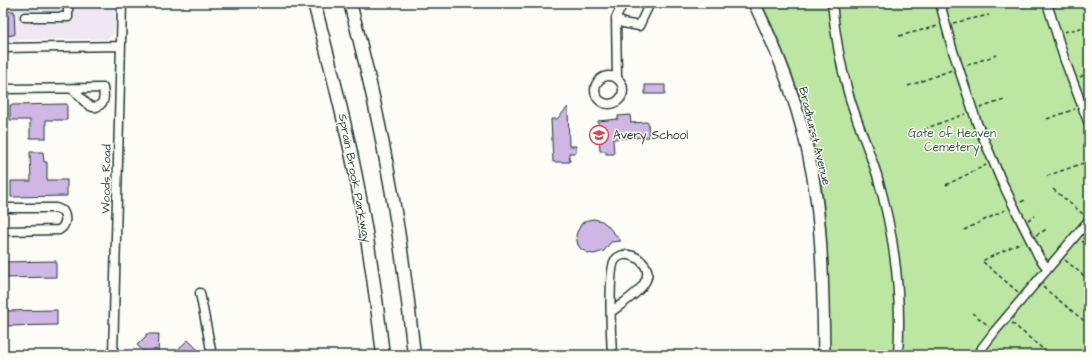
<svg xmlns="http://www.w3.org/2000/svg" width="1092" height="358" viewBox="0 0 1092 358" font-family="'Architects Daughter',sans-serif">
<rect width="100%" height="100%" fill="#fdfcf7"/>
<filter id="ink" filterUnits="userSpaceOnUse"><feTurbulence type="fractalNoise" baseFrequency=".025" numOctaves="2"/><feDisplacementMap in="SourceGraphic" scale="8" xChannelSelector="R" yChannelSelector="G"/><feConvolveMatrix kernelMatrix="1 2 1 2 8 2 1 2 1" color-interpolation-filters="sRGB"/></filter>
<g filter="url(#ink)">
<!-- built -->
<path fill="#efe7f1" d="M3,3h112v23l-2,8 -6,5 -104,1z"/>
<!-- green -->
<path fill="#bce6a2" stroke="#6e926b" d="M762,3h327v352h-259c-2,-64 0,-128 -12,-191 -11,-56 -32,-110 -56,-161z"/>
<!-- building -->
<path fill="#cfb6e4" stroke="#1f3d34" d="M3,11h11l1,23 -2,1 -10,1z
M645,85h20v9h-20z
M67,104v16h-21v18h-16v-18h-20v-15z
M568,107l1,39h7v7h-7l1,9h-17l-2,-43h6z
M630,115l1,8 17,-1 1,15 -36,2 1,15h-8v-3h-6l-2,-30 20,-2v-3z
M30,152h13l1,10h3v18h20v16l-56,1v-16h20z
M594,219l8,2 4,3 15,17 -10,1 -7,9 -10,3 -6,-1 -7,-4 -3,-4 -2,-9 1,-4 5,-9 6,-3z
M56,261v16l-53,1v-16z
M57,310v15l-54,1v-15z
M146,334h13l-1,21h-11l-10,-10 9,-9z
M188,340l9,9 -6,6h-19z"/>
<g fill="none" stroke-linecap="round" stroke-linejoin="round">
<defs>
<path id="minor" d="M832,3c3,30 8,60 16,89 8,28 20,55 29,83 17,58 25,120 21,180
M940,3l12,45 25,75 24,57 21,43 17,34 8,11
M1047,3l17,55 25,66
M25,17h43v-14
M616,18l7,5 16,3 11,-23
M3,48l118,-2
M595 90a14 14 0 1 1 28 0a14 14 0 1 1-28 0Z
M617,78l-1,-60 7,-15
M3,89l100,-1c1,6 2,12 -2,16 -12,11 -20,-10 -29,-15
M3,208h53l7,3c4,6 3,15 -4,19l-56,1
M200,293l12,62
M611,312c14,-11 50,-31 31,-50 -4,-5 -8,-6 -13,-7 -5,-1 -11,1 -14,5 -7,9 -4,79 -3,95
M113,355l9,-352
M979,355l3,-7 13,-17 94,-111"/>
<path id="major" d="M754,3c30,61 53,126 62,194 7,52 7,105 8,158"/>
<path id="highway" d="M314,3c13,48 25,96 36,145 15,68 25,138 33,207
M350,3c31,115 52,233 64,352"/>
</defs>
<!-- minor casing -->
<use href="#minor" stroke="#1f3d34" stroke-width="11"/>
<!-- major casing -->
<use href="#major" stroke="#1f3d34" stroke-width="14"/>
<!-- highway casing -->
<use href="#highway" stroke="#1f3d34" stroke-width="15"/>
<!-- path -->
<path stroke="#1f3d34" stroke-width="1.5" stroke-dasharray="4 3" stroke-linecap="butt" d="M953,23l36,-8
M1064,32l25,-6
M899,36l39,-10
M967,65l30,-10
M1080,77l9,-4
M908,86l44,-16
M980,108l24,-8
M1047,119l28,-10
M924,129l41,-15
M1047,176l42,-15
M946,185l40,-20
M1053,189l30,25
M1021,202l6,-3
M1028,220l7,-4
M964,230l43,-21
M1036,235l11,-6
M1082,241l7,6
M1065,260l24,20
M1043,287l46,38
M1018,292l-36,-31 40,-19
M972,313l17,13
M1012,323l38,32"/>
<!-- minor -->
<use href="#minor" stroke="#fdfcf7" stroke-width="8"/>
<!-- major -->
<use href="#major" stroke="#fdfcf7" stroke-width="11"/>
<!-- highway -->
<use href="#highway" stroke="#fdfcf7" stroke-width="12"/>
</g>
</g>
<!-- icons -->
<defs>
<symbol id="school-ring" viewBox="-11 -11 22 22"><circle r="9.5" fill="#fdfcf7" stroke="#d1495b" stroke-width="1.5"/><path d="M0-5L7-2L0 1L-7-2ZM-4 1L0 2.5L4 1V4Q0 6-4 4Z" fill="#d1495b"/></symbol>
</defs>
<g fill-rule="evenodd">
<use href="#school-ring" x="588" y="124" width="22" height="22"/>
</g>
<g text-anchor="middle" stroke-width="3" stroke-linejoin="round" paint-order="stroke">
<!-- park labels -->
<g font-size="12" fill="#3e5f4a" stroke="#fdfcf7">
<text x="952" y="137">Gate of Heaven<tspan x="952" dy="14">Cemetery</tspan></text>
</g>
<!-- poi labels -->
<g font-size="12" fill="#1f3d34" stroke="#fdfcf7" text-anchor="start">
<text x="613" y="139">Avery School</text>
</g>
<!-- street labels -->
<g font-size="12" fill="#1f3d34" stroke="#fdfcf7">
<text transform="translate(815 136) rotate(76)" y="4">Bradhurst Avenue</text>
<text transform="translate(355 178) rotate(79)" y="4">Sprain Brook Parkway</text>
<text transform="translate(106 179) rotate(-89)" y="4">Woods Road</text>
</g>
</g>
<!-- margin -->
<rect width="1092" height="358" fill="none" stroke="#fdfcf7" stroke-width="16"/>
<rect x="8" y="8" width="1076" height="342" fill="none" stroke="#1f3d34" stroke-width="1.5" filter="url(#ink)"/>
</svg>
